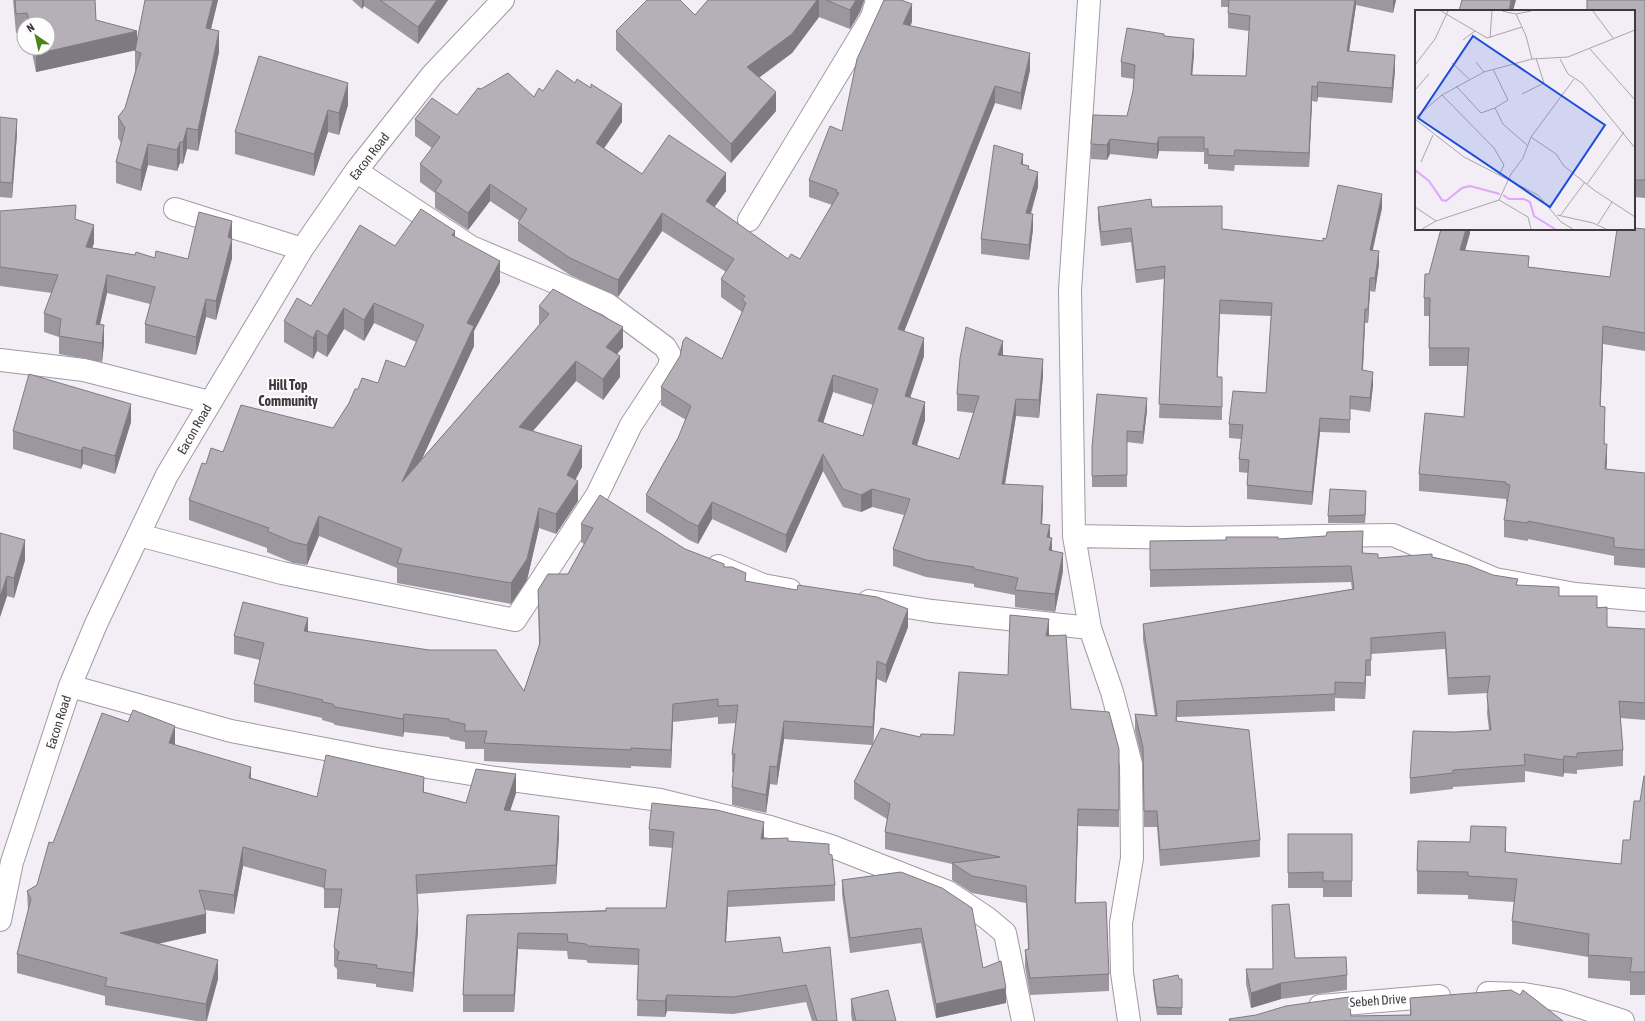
<svg xmlns="http://www.w3.org/2000/svg" width="1645" height="1021" viewBox="0 0 1645 1021" font-family="'Asap Condensed',sans-serif">
<rect width="100%" height="100%" fill="#f3edf6"/>
<g fill="none" stroke-linecap="round" stroke-linejoin="round">
<defs>
<path id="minor" d="M1089,0l-19,290 4,246 16,92 22,64 19,72 1,94 -11,65 1,50 7,48
M175,209l127,40
M749,220l123,-203 5,-17
M0,360l84,10 125,32
M139,535l143,38 233,47 82,-125 34,-70 38,-58 2,-10 -6,-10 -58,-43 -136,-57 -115,-76
M1074,536l116,2 203,-3 102,44 80,15 70,6
M718,566l45,19 27,5
M869,601l63,10 158,17
M70,686l161,45 146,28 119,19 164,22 110,27 61,19 117,46 39,26 18,15 18,88
M0,920l12,-58 58,-176 26,-62 71,-149 135,-226 54,-78 76,-96 71,-75
M1488,993l36,1 35,6 64,21
M1320,1006l119,-10"/>
</defs>
<!-- minor casing -->
<use href="#minor" stroke="#a09aa3" stroke-width="24"/>
<!-- minor -->
<use href="#minor" stroke="#fff" stroke-width="22"/>
</g>
<!-- wall -->
<path fill="#9c969e" fill-rule="evenodd" d="M13,0h82l1,20 41,19 81,-39 -7,29 8,23 -21,99 -11,-2 -4,15 -3,-1 -3,8 -29,-6 -7,26 -25,-8v-21l5,-19 -3,-5v-21l7,-9 10,-36v-22l-99,22 -5,-24h17v-24h-24v8l-8,1z
M352,0h96l-30,44 -54,-38 -2,3z
M708,0h156l-4,12 -10,17 -31,-12 -27,36 -33,25 17,33 -45,52 -115,-113v-19l79,-16z
M1221,0h175l-3,13 -37,-8 -7,46 46,19 -3,33 -74,-6 -1,5 -5,-1 -3,66 -74,-2 -1,6 -26,-2v-5h-4v-12l-45,-1 -2,8 -47,-5 -3,6 -16,-1v-15l36,-28 6,-25 1,-12 -13,-2v-15l43,-26 30,18 -2,21 54,1 3,-45 -21,-3v-15l1,-6h-8z
M1645,0v198l-11,-1v-186z
M912,22l-2,4 120,44 -9,40 -26,-7 -91,228 20,25 -14,42 15,22 -8,25 42,14 14,-46 -16,-2v-17l46,-38 40,20 -4,42 -23,-2 -11,68 38,20 -1,20 8,14 2,13 11,20 -8,41 -40,-5v-12l-41,-8v-3l-48,-7 -33,-11v-17l11,-34 -32,-8 -11,5 -18,-5 -20,-36 -37,82 -74,-34 -14,25 -9,-4 -43,-28v-17l32,-57 8,-18 -25,-15v-18l61,-28 20,-47 -21,-15v-18l5,-7 -64,-41 -44,66 -48,-22 -52,-34v-18l2,-2 -30,-20 -22,29 -33,-22v-15l-15,-11v-18l12,-16 -17,-12v-17l42,-4 24,-26 53,8 9,-6 32,-8 16,5 31,34 -18,26 38,26 84,17 -12,16 74,52h12l32,-54 -23,-8v-17l33,-49zM833,392l40,13 -10,31 -40,-13z
M348,105l-9,30 -11,-3 -14,44 -79,-22v-22z
M0,117l17,17 -5,64 -12,-1z
M1023,164l6,5 9,18 -7,27 2,15 -4,31 -48,-6v-15z
M1098,207h54l70,22 101,12 59,-33 -10,42 7,14 -4,28 -5,-1 -2,32h-3l-2,48 10,14 -3,27 -20,-3v24l-30,-1 -8,73 -65,-6v-14l1,-12 -9,-1v-13l2,-20 -12,-1v-14l37,-31 5,-77 -51,-2 -3,63h5v43l-63,-2 5,-139 -28,4 -5,-41 -30,4 -3,-26z
M0,211l76,9 18,23 -2,5 63,10 33,1 44,-38v37l-16,62 -10,-3 -10,38 -51,-12v-19l5,-20 -43,-11 -7,31 4,19 -2,19 -43,-8v-17l-15,-5v-19l8,-20 -52,-7z
M1470,229v4l-5,17 64,17 81,10 35,-48v122l-42,-7 -3,63 7,55 -1,7 39,4v95l-31,-3v-9l-86,-17v2l-24,-4v-17l3,-18h-1v-3l-87,-8v-17l45,-57 4,-51h-39v-50h-5v-18l5,-24z
M455,237l45,45 -26,49v15l-52,113 117,-134v-19l84,41 -6,7 3,23 -17,23 -27,-19 -43,50 49,36 -6,12 2,22 -22,33 -17,-6 -12,52 -16,24 -114,-21v-15l-78,-32 -12,29 -14,-2 -26,-11v-4l-78,-28v-20l17,-36 17,-12 110,-24 25,-39 20,-6 27,-16 11,-25 -42,-19 -10,18 -20,-12 -17,28 -10,-6 -4,8 -29,-17v-21l27,-15 84,-60z
M1147,410l-4,34 -16,-2v45h-35v-40z
M131,422l-16,52 -32,-10 -2,5 -68,-20v-18z
M1366,499l-1,24h-37v-7z
M581,524l104,25 39,18 22,14 162,46 -22,56 -9,-4 -4,64 47,-6 34,-2 54,-60 41,-39 22,73 48,40v78l-41,-1 -2,77 33,71v17l-79,4 -5,-28v-17l3,-1 -2,-46 -54,-10 -20,-13v-16l-67,-15v-17l2,-13 -33,-20v-17l18,-37 -88,-6 -7,46 -7,-1 -4,29 -34,-8v-18l2,-15h-2v-18l4,-31 -18,1v-7l-45,5 -2,46 -40,-2v2l-147,-7v-12h-19v-7l-15,-3 -1,-2 -45,-5 -1,5 -68,-12 -2,-2 -11,-3v-2l-68,-16v-18l6,-24 -26,-6v-18l74,-4 216,59 15,-46 -1,-55 30,-16 16,-30 -3,-2z
M0,533l25,27 -11,38 -7,-2 -7,21z
M1278,539l85,9v5l15,5 54,-1 86,28 41,11 38,12 10,19 38,2v91l-25,-2 3,32v16l-46,4v4l-13,-1 -1,4 -38,-6v11l-72,5v2l-43,5v-16l45,-46 34,-2 -2,-17 1,-20 -40,2 -3,-46 -74,5v22h-5l-1,23 -30,-1v13l-158,6v4l83,119v17l-100,9 -3,-39h-13l-1,-63 -8,-33v-17l20,2 -12,-76v-16l209,-35 -1,-7 -201,5v-17z
M175,745l76,33 66,19 107,-5 42,11 50,-10 -6,18 49,24 -3,49 -139,10 1,36 -5,62 -37,-5v-3l-39,-5v-10l-3,-3v-19l5,-39h-15v-20l-81,-22 -9,48 -29,-4 1,23 -48,11 60,35 -11,42h-11l-91,-16v-9l-88,-23v-19l11,-43 -1,-20 10,-6 16,-42z
M1645,776v219h-15v-14l-42,-3v-21l-76,-13v-23l2,-19 -46,-3v-4l-51,-1v-23l89,-19 115,12 9,-24 10,-39z
M649,829l139,12 41,13 6,31v16l-107,6 -2,35 57,11 54,68h-25l-6,-19 -73,12 -66,-3 -2,6 -28,-1 1,-51 -50,-2 -2,-3 -18,-1 -1,-8 -49,-2 -4,63h-51v-17l4,-80 199,-7 7,-60 -24,-2z
M1288,834h64v63h-29v-9h-35z
M901,872l82,96 23,35 -70,15 -15,-75 -71,10 -8,-59v-14z
M1295,958l52,17v15l-66,9 -30,9 -5,-24v-15h27z
M1182,979v36h-25l-4,-27v-8z
M1410,998l153,23h-334v-2l181,-4z
M851,999l45,22h-44l-1,-7z"/>
<!-- shaded-wall -->
<path fill="#7f7a81" d="M213,0h5l-12,49v-21z
M362,0h2v6l-2,3z
M437,0h11l-30,44v-17z
M817,0h2v17l-27,36 -45,33v-19z
M856,0h8v1l-4,11 -10,17v-19z
M1355,0h1v5l-9,61v-15z
M1393,0h3l-3,13z
M1511,0h5l-3,11h-4z
M912,4v18l-9,20v-18z
M137,31v19l-101,22v-18z
M219,31v21l-21,99v-21z
M1194,39v15l-3,35v-14z
M1030,53v17l-9,40v-17z
M1395,55v15l-3,33v-15z
M1318,82v15l-1,5v-15z
M348,83v22l-9,30v-22z
M995,86v17l-97,244v-18z
M1312,86v15l-3,66v-14z
M776,92v19l-45,52v-19z
M622,104v18l-26,38v-17z
M328,110v22l-14,44v-22z
M17,119v15l-5,64v-15z
M187,128v21l-4,15v-22z
M1159,137v14l-2,8v-15z
M1110,139v15l-3,6v-15z
M180,142v21l-3,8v-21z
M148,144v21l-7,26v-21z
M1023,154v15l-2,-5z
M1038,172v15l-12,41v-15z
M726,173v18l-20,28v-18z
M490,184v17l-22,29v-17z
M1382,194v14l-12,55v-13z
M662,213v18l-44,66v-17z
M1033,214v15l-4,31v-15z
M232,221v19l-4,-3z
M94,225v18l-8,22v-18z
M1466,229h4v4l-10,35v-18z
M455,231v20l-3,-16z
M232,239v19l-16,62v-19z
M1379,251v13l-4,28v-14z
M500,261v21l-26,49v15l-72,156v-20l65,-159z
M107,275v18l-11,49v-18z
M1370,278v13l-2,32v-14z
M206,299v18l-10,38v-18z
M1220,300v14l-3,76v-13z
M374,303v20l-10,18v-21z
M344,308v21l-17,28v-21z
M1365,309v14l-3,61v-14z
M104,325v18l-2,19v-19z
M1603,326v18l-3,80v-18z
M623,327v20l-17,20v-20z
M317,330v21l-4,8v-21z
M924,338v18l-19,57v-17z
M1003,341v17l-5,-3z
M620,356v21l-17,23v-21z
M1043,359v17l-4,42v-18z
M576,361v20l-57,66v-20z
M1373,372v13l-3,27v-14z
M833,375v17l-15,47v-18z
M1147,398v12l-4,34v-12z
M1016,399v17l-14,86v-18z
M925,402v18l-13,41v-17z
M131,404v18l-16,52v-18z
M1320,418v14l-8,73v-13z
M1607,444v18l-2,25v-18z
M582,446v21l-15,28v-20z
M83,447v17l-2,5v-18z
M823,454v17l-37,82v-18z
M578,481v20l-22,33v-20z
M1043,486v18l-2,37v-17z
M872,489v18l-11,5v-17z
M1366,491v8l-1,24v-8z
M712,502v17l-14,25v-18z
M539,508v20l-12,52 -16,24v-21z
M319,516v20l-12,29v-20z
M1050,525v18l-3,-6z
M1363,531v17l-1,21v-16z
M1052,538v18l-3,-6z
M25,540v20l-11,38v-20z
M1063,553v18l-8,41v-18z
M7,576v20l-7,21v-20z
M908,609v18l-22,56v-18z
M308,618v18l-4,-5z
M1049,619v17h-3z
M1366,660v16l-1,23v-16z
M877,661v18l-4,66v-18z
M673,704v18l-2,46v-18z
M404,714v18l-1,5v-18z
M784,721v18l-7,46v-18z
M175,726v19l-6,-2z
M1564,756v17l-1,4v-17z
M770,766v18l-4,29v-18z
M251,767v19l-2,-8z
M516,774v19l-12,36v-19z
M424,777v19l-1,-4z
M1078,809v17l-3,94v-17z
M559,816v19l-3,49v-19z
M764,822v16l-3,18v-17z
M1506,827v23l-1,25v-23z
M243,847v19l-9,48v-19z
M728,891v16l-3,52v-17z
M418,911v19l-5,62v-19z
M206,914v19l-86,19v-19z
M518,933v16l-4,63v-17z
M218,960v19l-12,42v-17z
M1281,983v16l-30,9v-15z
M1006,988v15l-70,15v-14z
M667,995v16l-2,6v-16z"/>
<!-- building -->
<path fill="#b5afb8" stroke="#7f7a81" fill-rule="evenodd" d="M15,0h80l1,20 41,11 -101,23 -1,-6h13v-24h-18l-3,-11 -11,1z
M145,0h68l-7,28 13,3 -21,99 -11,-2 -4,14h-3l-3,8 -29,-6 -7,26 -25,-8 9,-34 -7,-11 7,-9 16,-55 -6,-2z
M380,0h57l-19,27z
M647,0h33l15,15 13,-15h109l-25,34 -45,33 29,25 -45,52 -115,-113z
M826,0h30l-6,10z
M884,0h17l11,4 -9,20 127,29 -9,40 -26,-7 -97,243 26,9 -19,58 20,6 -13,42 47,15 20,-63 -22,-2 3,-36 6,-31 37,14 -5,14 45,4 -4,41 -23,-1 -14,85 41,2 -2,38 9,1 -3,12 5,1 -3,12 14,3 -8,41 -40,-4 3,-12 -44,-9v-2l-48,-7 -33,-11 17,-50 -38,-10 -11,6 -18,-6 -20,-35 -37,81 -74,-33 -14,24 -9,-4 -43,-27 32,-57 13,-32 -30,-19 19,-31 3,-15 3,-4 36,22 24,-56 -4,-3 3,-4 -24,-17 13,-20 -72,-46 -44,67 -48,-22 -52,-35 9,-14 -37,-25 -22,29 -33,-22 7,-10 -22,-17 20,-27 -25,-18 17,-21 25,17 21,-27 3,1 27,-16 26,24 5,-9 4,3 14,-21 18,13 2,-4 14,9v-4l31,20 -26,39 46,31 27,-39 57,38 -20,28 82,58 3,-5 9,5 39,-66 -3,-1 1,-2 -28,-10 21,-54 12,5 15,-72zM833,375l45,14 -15,47 -45,-15z
M1229,0h126l-8,51 48,4 -3,33 -74,-6 -1,5 -5,-1 -3,67 -74,-3 -1,6 -26,-1v-6h-4v-12h-45l-2,7 -47,-5 -3,6 -16,-1 2,-29 34,1 6,-25 2,-26 -14,-3 6,-34 37,6v2l30,3 -3,36 55,1 4,-60 -22,-3z
M1462,0h49l-2,11h-50z
M1587,0h58v180h-11v-169h-47z
M259,56l89,27 -9,30 -11,-3 -14,44 -79,-22z
M0,117l17,2 -5,64 -12,-1z
M994,145l29,9 -2,10 8,2 -1,3 10,3 -12,41 7,1 -4,31 -48,-6z
M1338,185l44,9 -12,56 9,1 -4,27h-5l-2,31h-3l-3,61 11,2 -3,26 -20,-2v24l-30,-2 -8,74 -65,-7 2,-25 -10,-1 4,-34 -14,-1 4,-33 33,2 6,-90 -52,-3 -3,77h5v30l-63,-3 6,-138 -29,4 -5,-42 -30,4 -3,-25 53,-8 1,8 70,-1v23l101,12v-3l3,1z
M76,205l-1,14 19,6 -8,22 49,8 1,-3 19,6 1,-7 32,8 11,-47 33,9 -4,16 4,2 -16,62 -10,-2 -10,38 -51,-13 10,-37 -48,-12 -11,49 8,1 -2,18 -43,-7 2,-17 -17,-6 14,-38 -58,-8v-56z
M421,209l34,22 -3,4 48,26 -33,62 7,3 -72,156 147,-168 -10,-8 14,-17 70,38 -17,20 14,9 -17,23 -27,-18 -57,66 63,19 -15,29 11,6 -22,33 -17,-6 -12,51 -16,24 -114,-20 5,-14 -83,-33 -12,29 -14,-3 -26,-11 2,-3 -80,-28 13,-37 4,1 5,-16 12,4 18,-47 92,23 16,-25 6,-14h3l4,-11 16,5 8,-23 19,7 19,-42 -50,-22 -10,17 -20,-12 -17,28 -10,-6 -4,8 -29,-17 13,-23 14,8 49,-81 35,21z
M1634,228l11,1v104l-42,-7 -3,80 5,1 -1,37h3l-2,25 40,4v77l-31,-3v-9l-86,-17v2l-24,-3 6,-35 -4,-1v-2l-87,-8 6,-61 39,4 5,-69h-40l1,-50h-6l1,-24h4l12,-45h25l-6,21 69,6 -1,11 82,10 7,-48h17z
M29,374l102,30 -16,52 -32,-9 -2,4 -68,-20z
M1097,394l50,4 -4,34 -16,-1v44l-35,1v-29z
M1330,489l36,2 -1,24 -37,1z
M600,495l85,54 39,15v3h8l14,6 -1,8 52,9 1,-5 79,12 31,12 -22,56 -9,-4 -4,66 -89,-6 -7,46 -7,-1 -4,29 -34,-8 3,-33h-3l6,-49 -20,1v-7l-45,5 -2,46 -40,-2v2l-147,-7 3,-12h-22v-7l-15,-3 -1,-2 -45,-5 -1,5 -68,-12 -2,-3 -11,-2 1,-2 -69,-16 10,-41 -30,-7 9,-34 65,16 -4,13 125,19h67l28,41 16,-48 -2,-53 10,-16h20l25,-46 -12,-4z
M1363,531l-1,22 16,1v4l54,-4v3l36,8 25,10 25,4 -2,6 43,2v9h38v12l10,-1v20l38,2v74l-26,-2 4,49 -46,3v4l-13,-1 -1,4 -39,-6 1,11 -72,5v3l-43,5 3,-47 42,1 36,-2 -4,-34 3,-20 -42,2 -3,-46 -74,6v22h-5l-1,23 -30,-1v12l-158,7 -1,20 73,9 11,110 -100,10 -3,-39h-13l-1,-64 -8,-33 22,2 -14,-92 211,-35 -3,-23 -201,4v-29l76,-1v-3h52v2l48,-3 1,-4z
M0,533l25,7 -11,38 -7,-2 -7,21z
M1010,615l39,4 -3,17 20,-1 5,74 38,3 10,37v61l-41,-1 -3,94 31,-1 3,72 -79,4 -5,-28 4,-1 -3,-63 -54,-10 -20,-13 48,-6 -115,-25 5,-28 -36,-22 27,-54 39,9 1,-3 33,1 5,-63 49,3z
M133,710l42,16 -6,17 82,24 -2,11 68,19 9,-42 98,22 -1,15 43,11 10,-34 40,5 -12,36 55,6 -3,49 -140,10 2,36 -5,62 -37,-5 1,-3 -40,-5 2,-8 -5,-5 8,-58h-18l2,-19 -83,-23 -9,48 -35,-5 7,24 -86,19 98,27 -12,44 -101,-18 2,-8 -90,-24 14,-55 -4,-8 10,-6 12,-43 4,1 49,-130 26,9z
M1644,776h1v196h-15l2,-14 -44,-3 1,-21 -77,-13 5,-42 -49,-3v-4l-51,-1 1,-30 52,1 1,-16 35,1 -1,25 116,12 2,-24h7l4,-39h6z
M652,803l65,7 47,12 -3,17 27,-1v3l41,3v10l3,1 3,30 -107,6 -3,51 55,-5 3,16 47,-6 7,74h-20l-11,-36 -73,12 -66,-2 -2,6 -28,-1 2,-51 -51,-3 -2,-2 -18,-2 -1,-8 -49,-1 -4,62h-51l4,-80 139,-4v-3h60l8,-76 -25,-3z
M1288,834h64v47h-29v-9l-35,1z
M901,872l41,16 30,20 11,60 18,-7 5,27 -70,16 -15,-76 -71,10 -8,-58z
M1289,904l6,54 51,-1 1,18 -66,8 -30,10 -5,-24h27l-1,-64z
M1178,975l1,4h3v29l-25,-1 -4,-27z
M888,990l8,31h-40l-5,-22z
M1511,990l9,5 3,-5 40,31h-333l-1,-2 27,-4 30,-9 63,-9 2,19 60,-1 -1,-17z"/>
<g text-anchor="middle" stroke-width="4" stroke-linejoin="round" paint-order="stroke">
<!-- street labels -->
<g font-size="13" fill="#3c3a3e" stroke="#fefdfe">
<text transform="translate(369 156) rotate(-52)" y="5">Eacon Road</text>
<text transform="translate(194 429) rotate(-60)" y="5">Eacon Road</text>
<text transform="translate(58 722) rotate(-72)" y="5">Eacon Road</text>
<text transform="translate(1378 1000) rotate(-4)" y="5">Sebeh Drive</text>
</g>
<!-- neighbourhood labels -->
<g font-size="14" font-weight="bold" fill="#3c3a3e" stroke="#fefdfe">
<text x="288" y="390">Hill Top<tspan x="288" dy="16">Community</tspan></text>
</g>
</g>
<!-- overview -->
<g transform="translate(1415 10)">
<rect width="220" height="220" fill="#f3edf6"/>
<path fill="none" stroke="#dfa6fa" stroke-width="2" d="M0,160l14,11 13,19 4,1 16,-13 8,-2 30,8M88,185l6,4h15l6,3 4,14 21,13"/>
<path fill="none" stroke="#aaa5ac" stroke-width="1" d="M26,1l46,27 35,-11M87,1l14,3 10,22 6,23M178,1l20,27M101,4l15,-3M75,28l2,-27M48,30l12,-9M175,39l45,51M145,49l8,15 14,9 53,65M61,52l8,10M37,53l17,16M0,55l20,-26 13,-28M41,76l25,27 14,-5 13,-8 -15,-31M0,80l14,-16M107,84l22,-11 -8,-25M27,85l52,53 10,17 -5,10M80,98l8,16 24,21M0,108l27,-23 42,-23 48,-13 36,-2 67,-27M0,109l49,38 74,38 23,27 12,7M116,127l25,17 8,12 30,24 41,27M6,152l12,-27M172,174l37,-52M84,190l29,17 3,12M0,197l21,14M142,205l36,8 13,6M145,206l25,-34M183,214l14,-22M7,219l14,-8 63,-21 12,-26 12,-16 8,-21 43,-58"/>
<path fill="#1d4ed8" fill-opacity="0.15" stroke="#1d4ed8" stroke-width="2" d="M58,26l132,89 -55,82 -132,-89z"/>
<rect width="220" height="220" fill="none" stroke="#3c3a3e" stroke-width="2"/>
</g>
<!-- north arrow -->
<g transform="translate(36 36) rotate(326)"><circle r="19" fill="#fefdfe" stroke="#b0afb1"/>
<path d="M0-3L7 15L0 10L-7 15Z" fill="#4c841e"/>
<text y="-6" font-size="11" font-weight="bold" text-anchor="middle" fill="#3c3a3e">N</text>
</g>
</svg>
